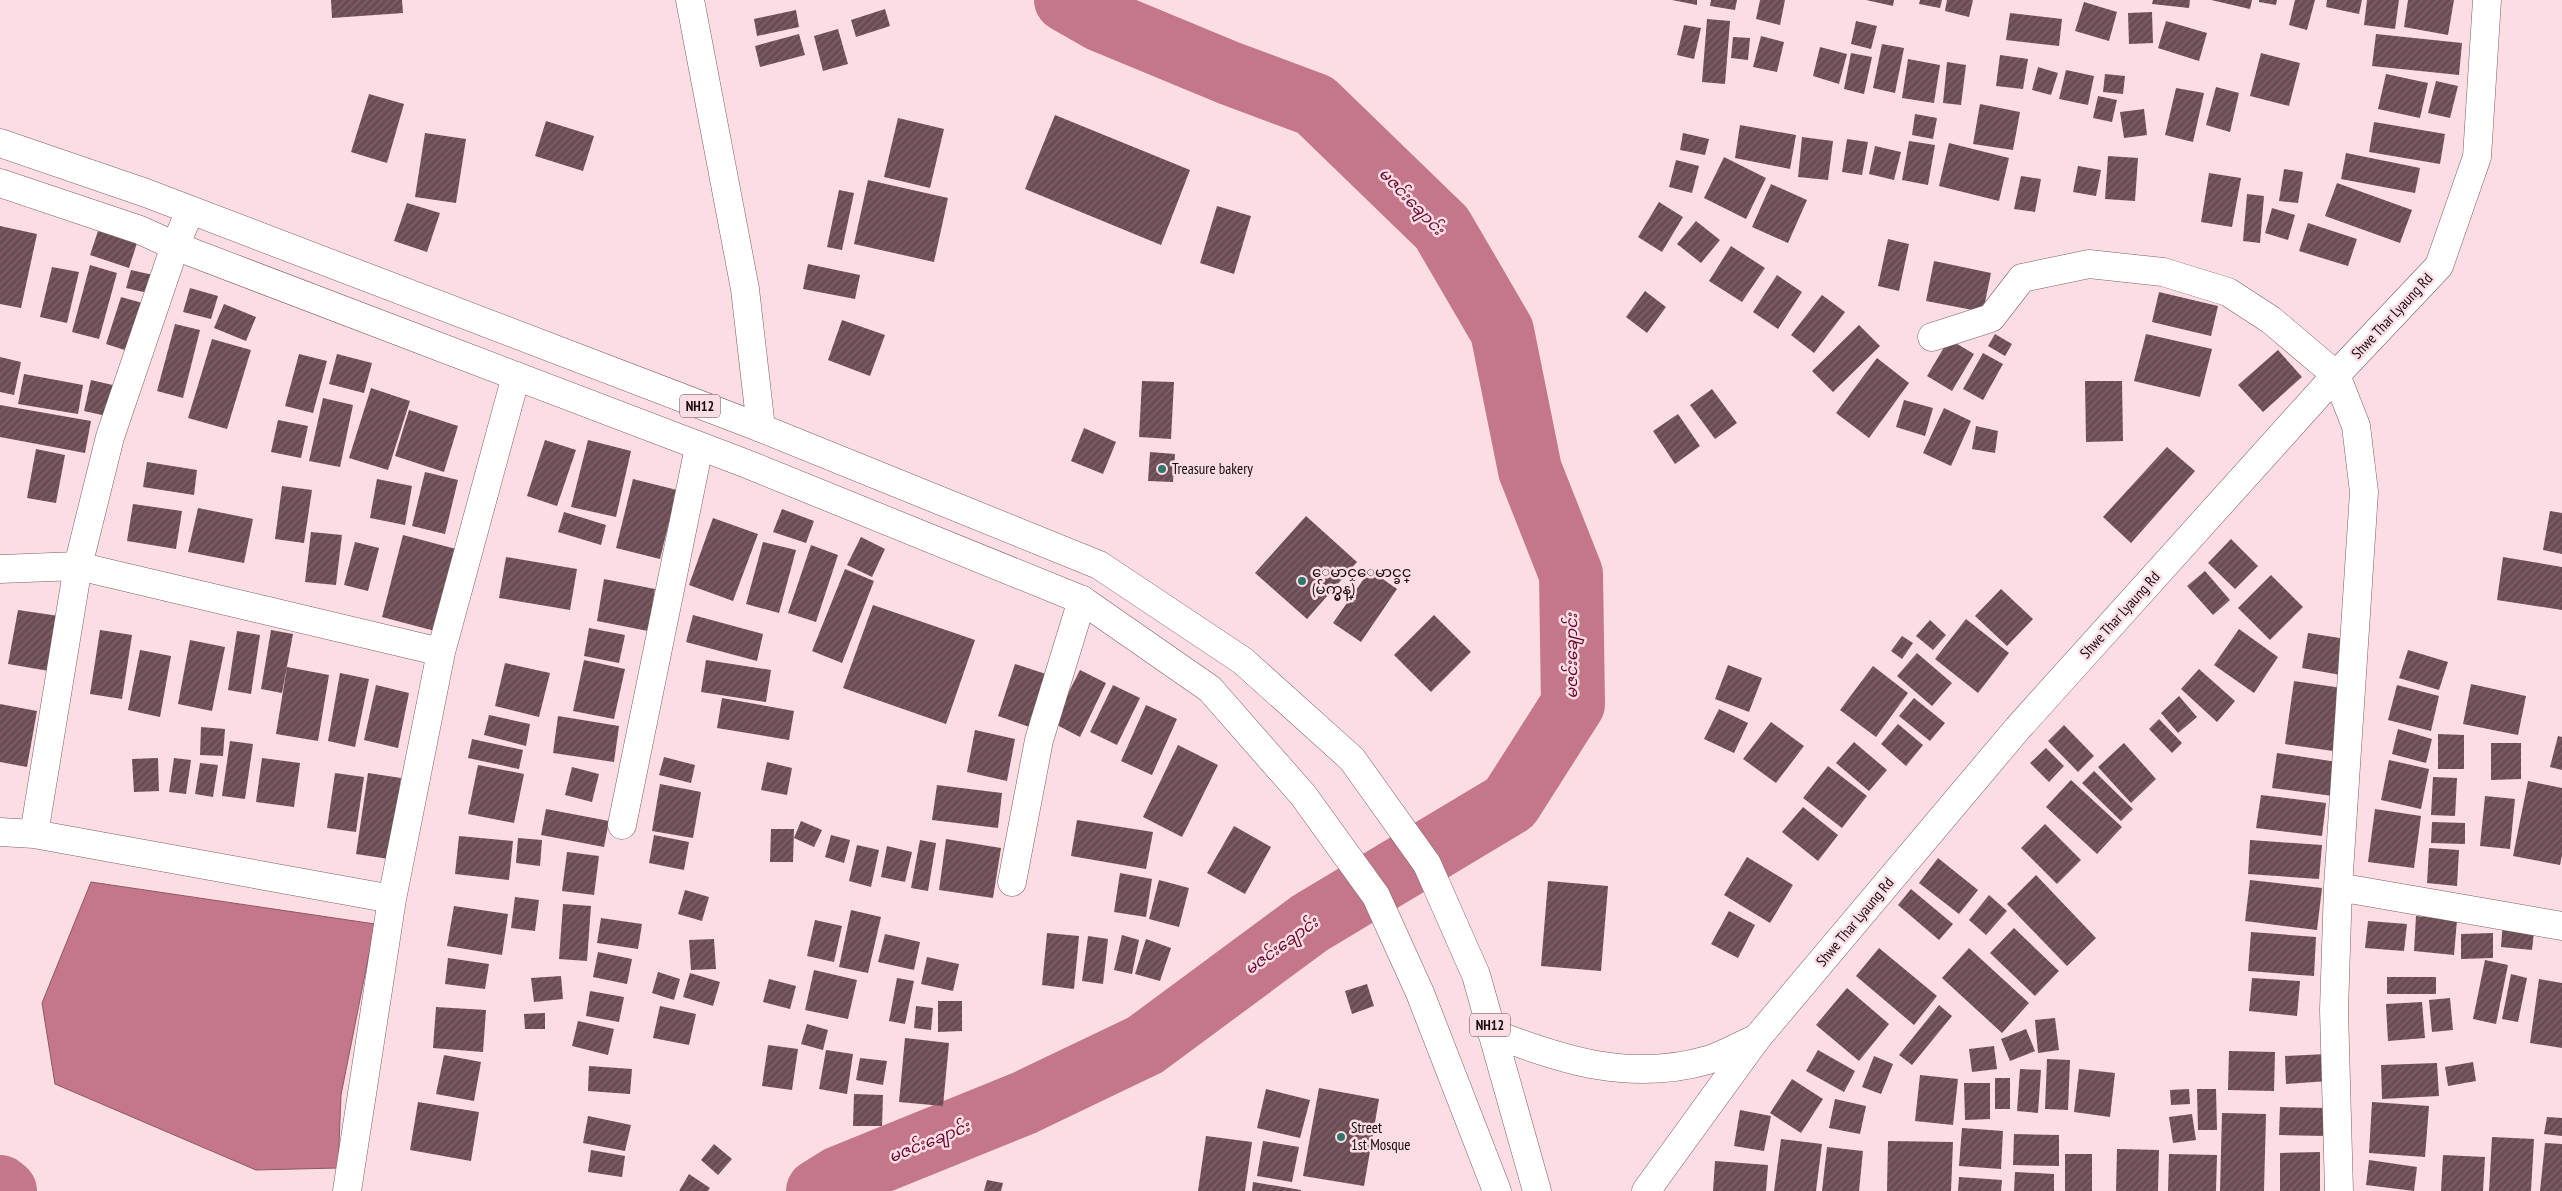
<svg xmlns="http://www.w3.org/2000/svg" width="2562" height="1191" viewBox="0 0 2562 1191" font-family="'PT Sans Narrow','Noto Sans Myanmar',sans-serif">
<defs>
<pattern id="building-hatch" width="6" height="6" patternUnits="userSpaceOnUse" patternTransform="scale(1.25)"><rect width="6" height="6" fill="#6c4c53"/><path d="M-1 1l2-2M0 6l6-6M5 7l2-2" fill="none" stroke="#7f666c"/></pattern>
</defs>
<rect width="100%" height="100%" fill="#fcdde3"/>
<!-- water -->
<path fill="#c4778a" stroke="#905664" d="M91,882l284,42 -34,171 -3,73 -82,2 -201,-86 -13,-81z"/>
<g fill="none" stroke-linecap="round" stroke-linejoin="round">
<!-- river -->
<path stroke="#c4778a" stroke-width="64" d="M0,1187l5,4
M818,1191l21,-13 185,-75 121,-58 165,-122 200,-120 63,-99 -2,-130 -41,-104 -28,-139 -60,-103 -127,-123 -86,-32 -128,-53 -35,-20"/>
</g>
<!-- building -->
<path fill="url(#building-hatch)" d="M331,0h71l1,13 -71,5z
M1672,0h25v5z
M1711,0h26l-2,10 -25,-4z
M1760,0h25l-5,25 -24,-6z
M1866,0h28l-1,6z
M1920,0h22l-2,8 -21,-4z
M1947,0h26l-4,17 -24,-6z
M2153,0h37l-1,8 -37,-4z
M2211,0h41l-2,9z
M2259,0h18l-1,5 -17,-3z
M2295,0h20l-8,30 -18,-5z
M2327,0h35l-3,14 -33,-7z
M2367,0h32l-4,29 -31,-4z
M2408,0h46l-6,35 -44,-8z
M2084,2l33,10 -8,29 -34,-10z
M885,9l5,17 -34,11 -5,-17z
M796,10l3,17 -42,9 -3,-17z
M2152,12l1,31 -24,1 -1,-31z
M2010,13l52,6 -3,27 -53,-6z
M1707,19l23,2 -5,63 -23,-2z
M1856,21l21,5 -6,23 -20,-5z
M2166,21l41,12 -8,28 -41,-13z
M1684,25l17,3 -7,31 -17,-4z
M838,29l10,35 -25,7 -9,-35z
M799,34l6,21 -45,12 -5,-21z
M2376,34l86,9 -3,32 -87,-9z
M1761,36l23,6 -7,30 -24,-5z
M1733,37l17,1 -2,22 -17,-2z
M1882,44l22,4 -9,45 -22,-5z
M1820,47l27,7 -8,30 -26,-8z
M1851,53l21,4 -8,37 -20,-5z
M2261,53l39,10 -11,43 -39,-10z
M2000,55l28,4 -5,30 -27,-3z
M1908,59l32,6 -6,38 -32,-5z
M1947,62l19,3 -5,40 -18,-2z
M2038,67l20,6 -7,22 -19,-5z
M2066,70l28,6 -6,29 -29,-6z
M2105,74l20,2 -2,18 -20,-2z
M2386,74l42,9 -8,35 -42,-9z
M2436,81l22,5 -8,32 -22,-5z
M2216,87l23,6 -9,39 -24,-7z
M2176,88l28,5 -11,49 -28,-7z
M369,94l35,10 -17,59 -36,-11z
M2098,96l19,4 -5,22 -19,-4z
M1980,104l40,8 -7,38 -40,-6z
M2144,109l3,26 -23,3 -4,-26z
M1915,114l22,4 -4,21 -21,-4z
M1055,115l135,55 -29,75 -136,-56z
M898,118l46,11 -14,59 -46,-11z
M546,121l48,15 -11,35 -48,-15z
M2374,122l71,12 -5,30 -71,-12z
M1740,125l56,10 -6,34 -55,-11z
M425,133l41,6 -10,64 -41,-6z
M1683,133l26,6 -4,16 -25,-5z
M1802,137l31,4 -5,39 -30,-3z
M1847,139l21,3 -6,33 -20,-3z
M1909,141l26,4 -7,40 -26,-5z
M1949,143l60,15 -10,43 -60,-15z
M1875,146l26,6 -7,28 -25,-6z
M2346,153l74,15 -5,25 -74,-14z
M2108,156l30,2 -3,43 -30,-2z
M1724,157l42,21 -20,41 -42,-21z
M1676,160l23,6 -7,27 -23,-6z
M2078,166l23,4 -5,26 -23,-4z
M2284,169l19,3 -5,31 -19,-2z
M2209,173l32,5 -9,49 -31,-5z
M2021,176l20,3 -6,33 -21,-3z
M868,180l80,18 -14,64 -80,-18z
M2337,183l75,27 -12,33 -75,-27z
M1771,184l36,16 -19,43 -36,-16z
M839,190l15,3 -12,57 -15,-3z
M2247,194l17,2 -4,47 -17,-2z
M1659,202l24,15 -21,35 -24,-15z
M407,203l33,10 -13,39 -33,-11z
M1217,206l34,10 -17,58 -34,-11z
M2272,208l23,7 -7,25 -23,-7z
M1696,221l24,19 -19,23 -24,-19z
M2308,223l49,16 -9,27 -49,-15z
M0,226l37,8 -16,74 -21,-4z
M98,231l39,12 -8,25 -39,-13z
M1888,239l21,5 -10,47 -21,-5z
M1731,246l34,22 -23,34 -33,-21z
M1934,261l57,12 -8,39 -57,-11z
M808,264l52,11 -5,24 -52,-10z
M90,265l27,8 -18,66 -27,-7z
M52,267l27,5 -12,51 -27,-6z
M131,270l22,5 -5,18 -22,-5z
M1777,275l25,17 -24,37 -25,-17z
M190,288l28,8 -7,23 -28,-7z
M1645,291l21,16 -19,26 -21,-16z
M2159,292l59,14 -7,30 -59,-14z
M1822,295l23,17 -31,41 -23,-18z
M121,297l25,7 -15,48 -25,-8z
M224,304l32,13 -10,24 -32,-13z
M842,320l43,15 -15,41 -42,-16z
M175,324l25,6 -17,68 -26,-7z
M1859,325l21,21 -47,46 -21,-21z
M1995,334l17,10 -7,12 -17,-10z
M2146,334l66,15 -12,48 -66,-16z
M212,339l39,11 -24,79 -39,-11z
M1949,339l25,15 -22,37 -25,-15z
M2278,350l24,27 -39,35 -25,-27z
M1983,353l20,11 -20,36 -20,-11z
M299,354l28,7 -14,52 -28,-7z
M337,354l35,9 -8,30 -35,-9z
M0,357l21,5 -7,33 -14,-3z
M1877,358l32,25 -40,55 -33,-25z
M24,374l59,11 -5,29 -60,-10z
M91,380l26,6 -6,31 -27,-6z
M1142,381l32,1 -3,57 -32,-2z
M2085,381h37l1,60 -37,1z
M371,388l39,13 -22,69 -39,-12z
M1712,389l25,34 -22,16 -25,-34z
M323,398l30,7 -13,62 -31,-6z
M1904,400l29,8 -8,28 -29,-9z
M0,405l91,16 -6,32 -85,-16z
M1944,408l27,13 -20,45 -28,-13z
M409,410l49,16 -14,46 -49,-16z
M1678,414l22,32 -25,18 -22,-33z
M278,420l30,6 -7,32 -30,-6z
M1976,426l22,5 -3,22 -23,-4z
M1084,428l32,14 -13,32 -32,-13z
M545,440l31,10 -19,56 -30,-10z
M588,440l43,11 -15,66 -45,-10z
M2167,447l28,24 -64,72 -28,-26z
M36,449l29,6 -9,48 -29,-5z
M1150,452l25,2 -2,28 -25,-1z
M147,462l50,8 -3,25 -51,-8z
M425,472l33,8 -13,54 -33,-8z
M377,479l35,7 -7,39 -35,-7z
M633,479l44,11 -17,69 -44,-11z
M282,486l30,4 -8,53 -29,-4z
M133,504l49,7 -6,38 -49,-8z
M198,508l55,11 -9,44 -56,-11z
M782,509l32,12 -8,22 -33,-11z
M2550,511l12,2v41l-19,-4z
M564,512l42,13 -5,20 -43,-13z
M1306,516l51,46 -50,57 -52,-46z
M713,518l45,16 -25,67 -44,-16z
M311,532l31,3 -6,50 -31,-3z
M403,535l53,14 -21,82 -53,-14z
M861,537l24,12 -13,28 -25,-12z
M2231,539l27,27 -23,23 -27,-26z
M355,542l24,6 -11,43 -24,-6z
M763,542l33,8 -17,63 -33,-9z
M811,545l27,10 -22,67 -28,-9z
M506,557l71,12 -7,41 -71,-12z
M2503,557l59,10v43l-65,-10z
M845,569l29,12 -32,82 -30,-12z
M1370,570l27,19 -36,53 -28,-19z
M2205,571l25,29 -17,15 -26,-29z
M2271,575l32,32 -33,33 -32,-32z
M604,579l51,10 -7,42 -51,-10z
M2001,589l32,30 -26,27 -32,-30z
M873,605l102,35 -29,84 -103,-36z
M18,610l41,6 -10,55 -41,-7z
M693,615l70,19 -6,27 -71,-19z
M1434,615l37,37 -40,40 -37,-37z
M1966,619l43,34 -31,40 -43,-34z
M1930,620l16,15 -13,15 -17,-14z
M589,628l36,7 -6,28 -35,-7z
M2239,629l39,28 -24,36 -40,-28z
M100,630l32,5 -10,64 -32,-5z
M271,630l22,4 -11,59 -21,-4z
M237,631l23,4 -9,59 -23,-4z
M2308,633l44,7 -6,36 -44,-8z
M1902,636l11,7 -11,16 -11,-8z
M190,640l35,7 -13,64 -34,-7z
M140,650l31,6 -11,61 -32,-7z
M2408,650l40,12 -9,28 -40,-12z
M1917,653l35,30 -20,23 -35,-30z
M584,660l41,9 -11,50 -41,-8z
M706,660l65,10 -5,32 -65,-10z
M505,663l45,10 -11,44 -44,-11z
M1015,664l37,12 -17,53 -37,-13z
M1728,665l34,13 -13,34 -34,-13z
M1873,666l35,27 -32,44 -36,-27z
M287,667l42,8 -11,66 -42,-7z
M2199,669l36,32 -18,21 -36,-33z
M1080,670l26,13 -26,54 -27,-14z
M340,673l29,6 -14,68 -27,-6z
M2294,681l48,7 -9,63 -48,-7z
M2471,684l55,12 -8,39 -55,-11z
M376,685l33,8 -11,55 -34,-8z
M1113,685l27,13 -23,47 -27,-13z
M2397,685l42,11 -8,35 -43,-11z
M2179,696l18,21 -19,16 -17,-20z
M722,698l72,13 -5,29 -72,-12z
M1914,698l31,25 -15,18 -31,-25z
M0,704l37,7 -10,56 -27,-5z
M1146,705l31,14 -25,56 -31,-14z
M1719,709l29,14 -14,30 -30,-14z
M489,715l41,9 -4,22 -42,-11z
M558,716l61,10 -5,36 -61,-9z
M2159,719l23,24 -10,10 -23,-24z
M1771,722l33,24 -28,37 -33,-24z
M1898,724l25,21 -17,21 -25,-22z
M2064,725l30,31 -16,16 -30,-31z
M201,727l24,2 -2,27 -23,-1z
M2398,729l34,10 -6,24 -34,-9z
M975,730l40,9 -8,42 -40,-9z
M2438,734l26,1v34h-26z
M2558,736l4,1v33l-12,-3z
M472,739l51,11 -4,19 -51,-11z
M230,741l23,3 -8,55 -23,-3z
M1854,742l33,28 -18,21 -33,-28z
M2124,743l32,36 -25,24 -33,-36z
M2491,743h30v36l-30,1z
M1178,745l40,20 -36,72 -39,-20z
M2046,748l18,18 -15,16 -19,-19z
M2277,753l60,9 -4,34 -61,-8z
M664,757l31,8 -4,18 -32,-8z
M158,758l1,33 -25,1 -2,-33z
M174,758l17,2 -5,34 -17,-2z
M262,758l38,5 -6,44 -38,-5z
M2389,760l40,9 -8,40 -40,-9z
M767,762l25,6 -5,27 -26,-5z
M200,763l18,2 -5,32 -18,-3z
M478,765l46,9 -10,49 -46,-9z
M1828,766l39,30 -25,32 -39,-30z
M572,767l27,7 -7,28 -27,-7z
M2094,771l39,38 -12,12 -39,-38z
M335,773l29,4 -8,55 -29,-4z
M368,773l33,5 -12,81 -33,-5z
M2433,777l24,1 -2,38 -24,-1z
M2071,780l51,47 -25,27 -51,-47z
M2528,781l34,7v67l-2,10 -47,-9z
M660,784l41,8 -8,46 -41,-7z
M937,785l65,8 -4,35 -66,-8z
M2261,795l65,8 -4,33 -66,-8z
M2485,796l30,3 -5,50 -30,-3z
M1803,807l35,28 -20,26 -36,-29z
M546,809l63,12 -5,26 -63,-12z
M2375,809l46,7 -7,52 -46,-6z
M1077,820l76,12 -7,37 -75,-13z
M801,821l21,9 -8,17 -20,-9z
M2432,822l33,1v21l-34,-1z
M2045,824l36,36 -24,24 -36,-36z
M1234,826l37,21 -26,47 -38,-21z
M771,829h23l-1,33h-23z
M654,835l35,7 -5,28 -35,-7z
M831,835l19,5 -6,23 -19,-6z
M459,836l54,5 -4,39 -54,-6z
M518,838l24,2 -2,26 -24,-3z
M946,839l55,9 -8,50 -54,-8z
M920,840l16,3 -8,48 -17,-3z
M2250,840l72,5 -3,34 -71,-5z
M857,845l22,5 -8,37 -22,-6z
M887,846l25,6 -7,30 -24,-5z
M2429,848l30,2 -2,36 -30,-3z
M567,852l32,4 -5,39 -32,-4z
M1747,857l46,28 -23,38 -46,-28z
M1938,858l40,32 -19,24 -40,-31z
M1120,873l32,6 -6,38 -32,-5z
M2036,875l60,63 -29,28 -60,-62z
M1159,880l30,8 -10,39 -30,-8z
M2250,880l72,8 -5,42 -72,-9z
M1548,881l60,5 -7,85 -60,-5z
M1911,889l42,35 -14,16 -41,-35z
M685,890l24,7 -7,24 -24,-7z
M1989,895l18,16 -21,24 -17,-15z
M515,897l24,3 -4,31 -24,-3z
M563,904l28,2 -4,55 -28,-2z
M454,906l54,8 -6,41 -55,-9z
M851,910l30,7 -13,56 -29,-6z
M1729,911l26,14 -17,33 -27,-14z
M2416,916l41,4 -3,35 -40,-4z
M601,918l41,6 -4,25 -41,-6z
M815,920l27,6 -8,36 -27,-6z
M2503,920l32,3 -3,27 -31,-3z
M2368,921l39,3 -3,27 -39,-3z
M2014,928l45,43 -24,25 -45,-43z
M2251,932l65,5 -2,39 -66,-5z
M1047,933l32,3 -5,53 -32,-4z
M2493,933v25l-32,1v-25z
M885,934l35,8 -6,28 -36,-8z
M1122,935l17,5 -7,34 -18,-4z
M1088,936l20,3 -5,45 -21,-3z
M714,939l2,30 -25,1 -2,-30z
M1146,939l25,9 -11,33 -25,-7z
M1879,948l58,48 -23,29 -58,-49z
M1969,948l60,55 -27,30 -60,-55z
M598,952l34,7 -5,25 -34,-7z
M927,957l32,7 -6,27 -32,-7z
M448,958l41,6 -4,25 -40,-5z
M2485,960l23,5 -12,59 -23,-5z
M814,970l43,10 -9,39 -43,-9z
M658,972l22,7 -6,21 -22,-7z
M690,973l30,9 -7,24 -30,-9z
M2511,974l16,4 -9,44 -16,-3z
M561,976l2,23 -29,3 -3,-24z
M2387,977h49v17h-49z
M897,978l17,3 -9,43 -16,-3z
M2252,978l48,3 -3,35 -48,-5z
M769,979l27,7 -6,23 -27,-7z
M2539,979l23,4v65l-32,-5z
M1367,984l7,22 -22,8 -7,-23z
M1847,988l42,36 -30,37 -43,-36z
M590,991l34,6 -5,25 -33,-6z
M2450,998l3,32 -21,2 -3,-32z
M938,1001h24v30l-24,1z
M2422,1002l3,36 -37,3 -2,-37z
M1939,1005l13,11 -40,49 -13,-10z
M660,1006l36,8 -7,31 -36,-7z
M916,1006l17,2 -2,22 -17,-2z
M436,1007l50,3 -3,42 -50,-4z
M545,1013v16h-20l-1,-15z
M2055,1018l4,32 -21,3 -3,-33z
M578,1021l36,8 -6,26 -36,-9z
M807,1024l21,6 -5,20 -22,-6z
M2026,1029l9,22 -25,10 -9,-22z
M905,1038l44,5 -6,63 -44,-4z
M768,1045l30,4 -6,41 -30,-4z
M1994,1046l3,23 -25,3 -3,-23z
M826,1050l27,4 -6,40 -28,-5z
M1818,1050l37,21 -11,21 -38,-21z
M2229,1051l46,1 -1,39 -46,-1z
M2326,1054l2,27 -42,3 -1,-28z
M444,1055l37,7 -7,39 -38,-7z
M1874,1056l19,8 -12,30 -19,-7z
M860,1058l27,3 -4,24 -27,-5z
M2047,1059l23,1 -2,50 -23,-1z
M2473,1062l3,19 -28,5 -3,-19z
M2437,1063l2,33 -57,3 -1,-34z
M589,1066l43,3 -2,25 -42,-3z
M2020,1069l21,1 -3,43 -21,-2z
M2079,1069l36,4 -5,44 -36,-5z
M1920,1075l38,4 -5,46 -38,-4z
M1995,1078h15v31h-15z
M1792,1079l31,20 -22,34 -31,-20z
M1964,1083h26v36l-25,1z
M1319,1088l60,11 -15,87 -61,-10z
M1266,1089l44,11 -10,38 -43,-10z
M2189,1089l1,15 -19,1 -1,-15z
M2197,1089h19l1,41h-19z
M854,1094l29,1 -1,31h-29z
M1835,1099l31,7 -6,28 -31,-6z
M418,1102l61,10 -8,49 -61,-11z
M2372,1102l57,4 -4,51 -56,-4z
M2280,1107l48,1 -1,28 -48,-1z
M1740,1110l31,6 -7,35 -30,-5z
M2222,1113l44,1 -2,77h-44z
M2192,1114l4,26 -23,3 -4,-26z
M588,1116l43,9 -6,26 -42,-8z
M2547,1117l15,1v18l-18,-2z
M1962,1128l41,3 -2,38 -42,-3z
M2014,1134l45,1v31l-46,-1z
M1206,1136l46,6 -7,49h-47z
M2492,1137l42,2 -3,52h-42z
M1781,1139l41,5 -6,47h-42z
M1263,1141l36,6 -7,35 -35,-6z
M1888,1141l65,1 -2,49h-64z
M2545,1143l17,1v47h-22z
M714,1144l18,15 -14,16 -17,-15z
M1827,1147l36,4 -4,40h-37z
M2117,1149l42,1 -1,41h-42z
M591,1150l34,6 -3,21 -34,-5z
M2320,1152v39h-40v-38z
M2065,1154h27v37h-27z
M2169,1154l48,1 -1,36h-48z
M2443,1155l42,2 -2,34h-42z
M2369,1160l48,7 -3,24 -48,-6z
M1715,1161l53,4 -2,26h-53z
M2015,1172l39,2v17h-40z
M689,1174l21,14 -2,3h-29z
M1959,1177l43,3 -1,11h-43z
M987,1180l16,3 -2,8h-17z
M1253,1182l48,8v1h-49z"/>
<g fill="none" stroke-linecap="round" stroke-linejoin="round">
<defs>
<path id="street" d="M690,0l55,289 16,139
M1932,337l59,-19 31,-40 67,-14 74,8 65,20 43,28 65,55 20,51 8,66 -26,395 -4,123 5,181
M0,569l78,-3 363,86
M622,825l77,-378
M0,832l34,2 358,65
M34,834l44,-268 32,-129 65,-191 15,-35
M1012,882l27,-142 43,-140
M2338,887l224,39
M347,1191l45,-292 49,-247 75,-276"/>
<path id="secondary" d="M1646,1191l111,-153 261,-310 318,-353 103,-109 38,-109 10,-157"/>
<path id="highway" d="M0,143l146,50 615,235 338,137 144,96 109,98 75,105 49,111 61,216
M0,183l140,47 35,16 572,218 335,136 128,89 93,106 73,101 44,97 77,198
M1492,1033c72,28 139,49 216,27 16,-5 33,-15 49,-22"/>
</defs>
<!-- street casing -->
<use href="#street" stroke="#7e5d64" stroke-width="29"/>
<!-- secondary casing -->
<use href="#secondary" stroke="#7e5d64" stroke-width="29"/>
<!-- highway casing -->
<use href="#highway" stroke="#7e5d64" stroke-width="29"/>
<!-- street -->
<use href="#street" stroke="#fff" stroke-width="28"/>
<!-- secondary -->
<use href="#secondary" stroke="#fff" stroke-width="28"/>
<!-- highway -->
<use href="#highway" stroke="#fff" stroke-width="28"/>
</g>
<!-- markers -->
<g fill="#2f766d" stroke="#fcdde3" stroke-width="2">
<circle cx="1162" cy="469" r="5"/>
<circle cx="1302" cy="581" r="5"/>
<circle cx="1341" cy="1137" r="5"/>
</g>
<g text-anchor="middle" stroke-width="5" stroke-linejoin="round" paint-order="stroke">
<!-- shield labels -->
<g fill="#fcdde3" stroke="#5a494c" stroke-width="1">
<rect x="680" y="394.5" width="40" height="23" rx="4"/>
<rect x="1470" y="1013.5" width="40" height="23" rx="4"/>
</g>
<g font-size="14" font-weight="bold" fill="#15090c">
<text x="700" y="411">NH12</text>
<text x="1490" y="1030">NH12</text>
</g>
<!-- street labels -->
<g font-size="15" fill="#15090c" stroke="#fcdde3">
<text transform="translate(2392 316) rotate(-47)" y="5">Shwe Thar Lyaung Rd</text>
<text transform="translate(2120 615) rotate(-48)" y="5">Shwe Thar Lyaung Rd</text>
<text transform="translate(1855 922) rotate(-50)" y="5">Shwe Thar Lyaung Rd</text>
</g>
<!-- poi labels -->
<g font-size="15" fill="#15090c" stroke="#fcdde3" text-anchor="start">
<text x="1172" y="474">Treasure bakery</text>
<text x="1312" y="577">ေမာင္ေမာင္ခင္<tspan x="1312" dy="17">(မ်က္မွန္)</tspan></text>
<text x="1351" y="1133">Street<tspan x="1351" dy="17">1st Mosque</tspan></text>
</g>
<!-- water labels -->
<g font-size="16" font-style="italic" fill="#67062e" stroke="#fcdde3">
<text transform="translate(1412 201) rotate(46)" y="6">မဇင်းချောင်း</text>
<text transform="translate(1571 656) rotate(-90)" y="6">မဇင်းချောင်း</text>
<text transform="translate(1281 945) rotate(-36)" y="6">မဇင်းချောင်း</text>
<text transform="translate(929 1141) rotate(-22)" y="6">မဇင်းချောင်း</text>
</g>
</g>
</svg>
